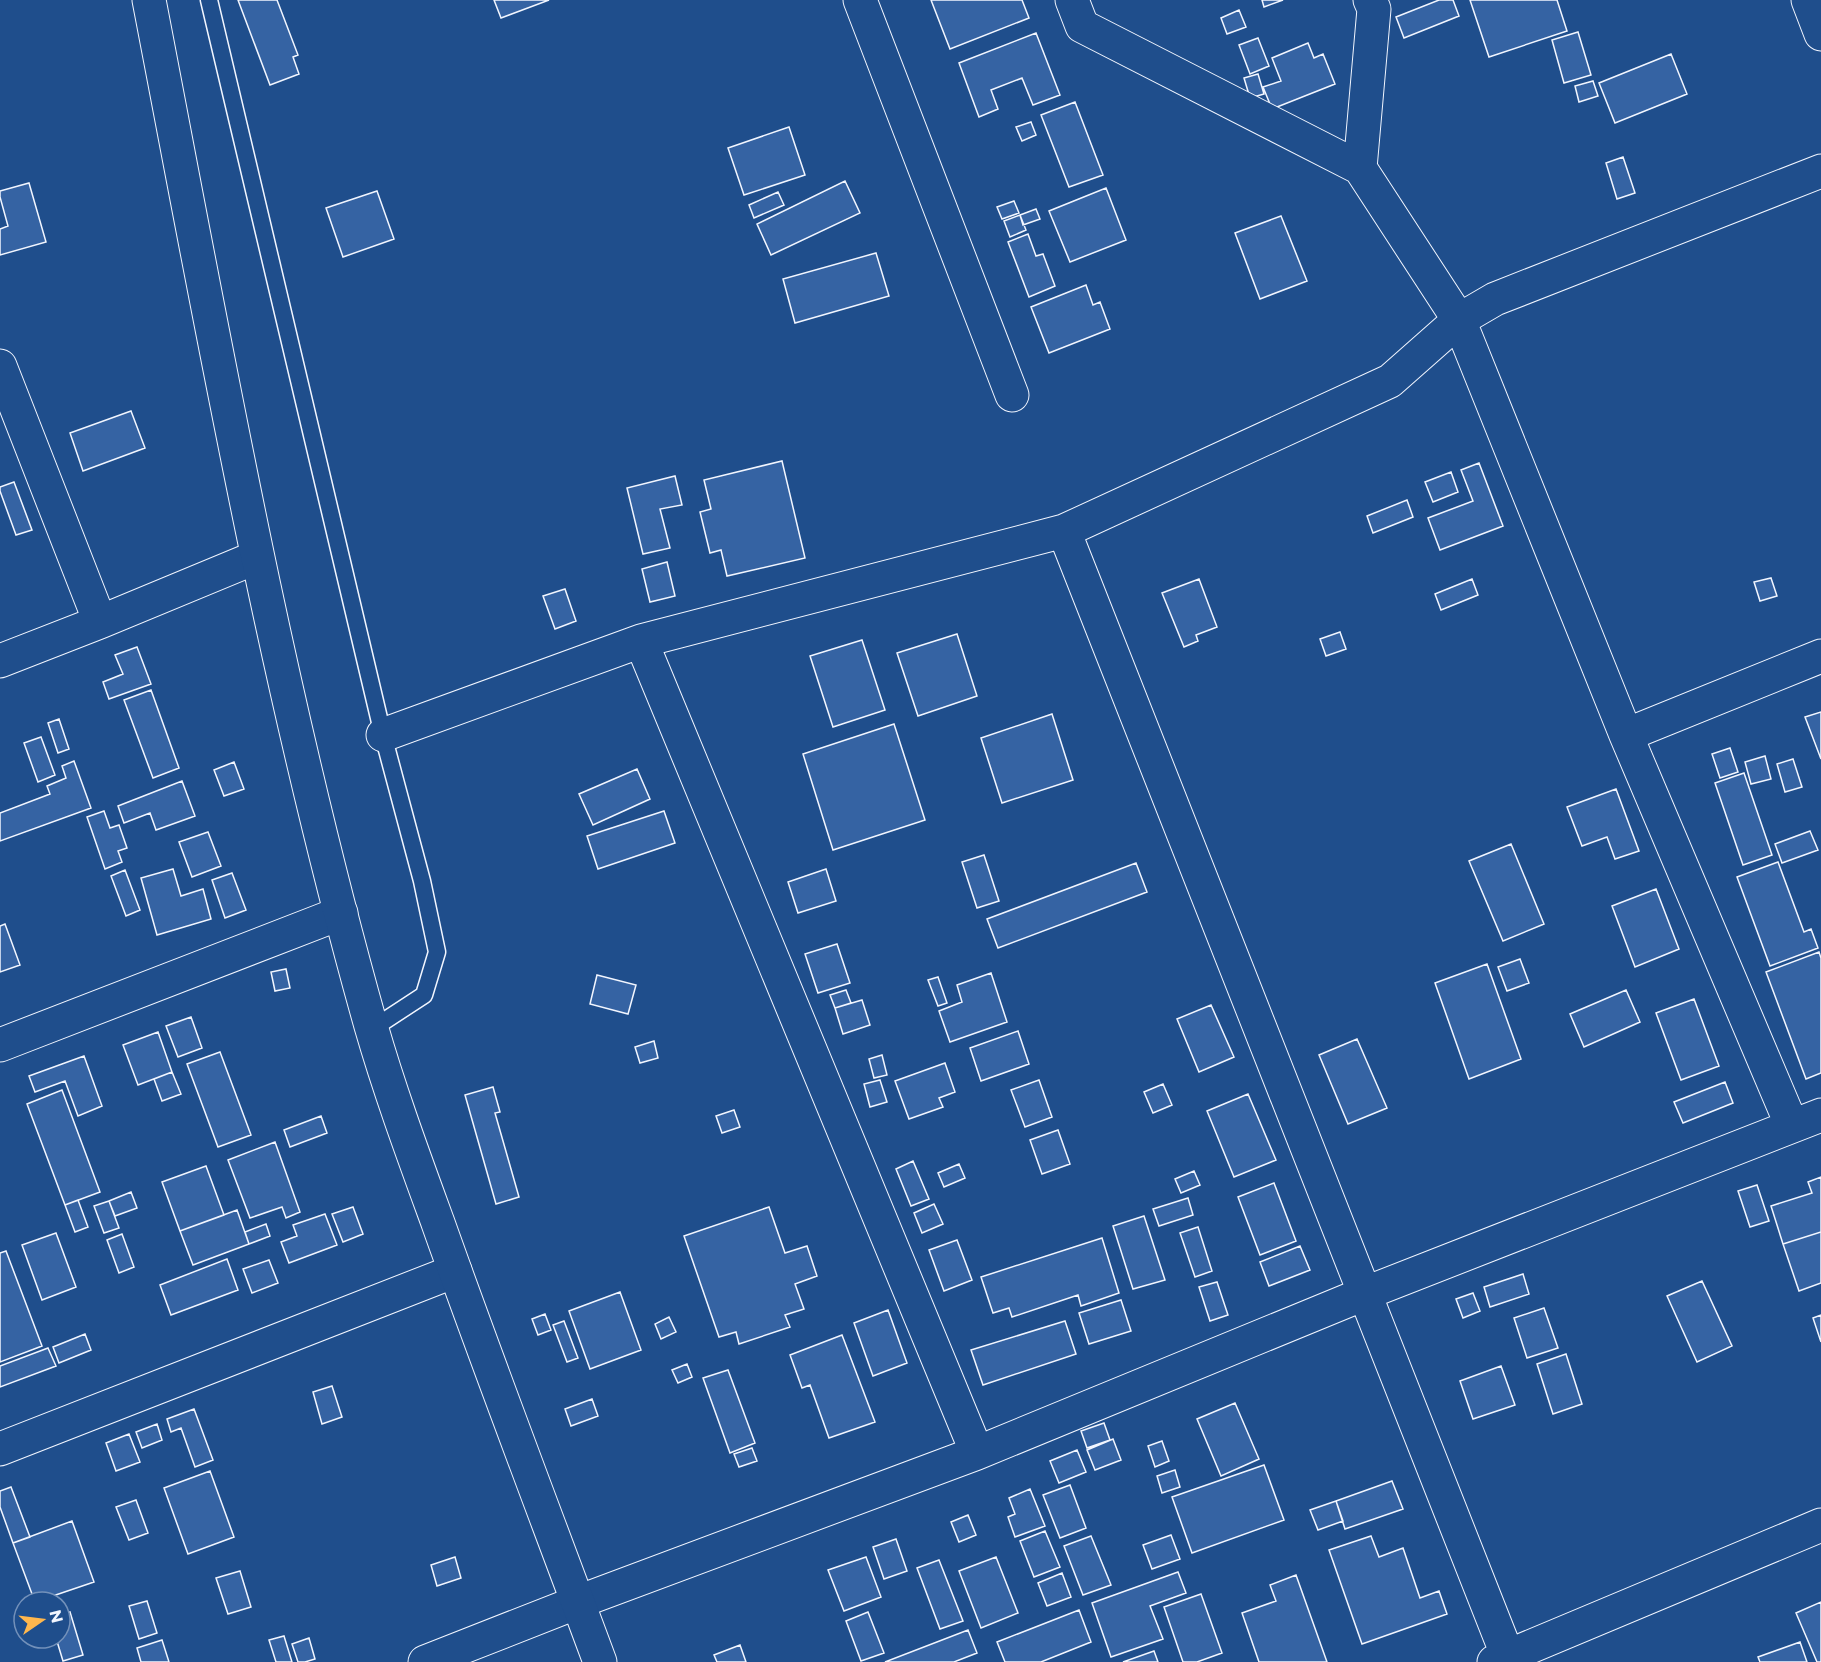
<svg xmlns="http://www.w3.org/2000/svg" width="1821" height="1662" viewBox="0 0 1821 1662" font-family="Montserrat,sans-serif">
<rect width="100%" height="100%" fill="#1f4e8c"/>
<!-- building -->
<path fill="#3563a3" stroke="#f2f6ff" stroke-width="1.5" d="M238,0h39l21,55 -5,2 6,17 -29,11z
M494,0h55l-48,18z
M931,0h91l7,18 -79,31z
M1262,0h21l-19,7z
M1439,0h14l6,16 -55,22 -8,-21z
M1470,0h87l10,31 -78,26z
M1239,10l7,17 -19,7 -6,-16z
M1578,32l13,43 -27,8 -12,-43z
M1036,33l24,62 -27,10 -11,-27 -31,12 7,19 -19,8 -20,-54z
M1258,38l11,28 -19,8 -11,-29z
M1308,43l6,15 9,-4 12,30 -63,25 -9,-22 18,-6 -9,-23z
M1671,54l16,40 -72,29 -16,-40z
M1258,74l6,20 -14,4 -6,-20z
M1593,81l5,15 -19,6 -4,-16z
M1075,102l28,73 -34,12 -28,-72z
M1031,122l5,13 -14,6 -6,-14z
M789,127l16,48 -61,20 -16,-47z
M1623,157l12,36 -18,6 -11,-36z
M845,181l15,32 -89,42 -14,-31z
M29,183l17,59 -46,13v-26l8,-3 -8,-29v-6z
M1106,188l20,52 -56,22 -21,-51z
M377,191l17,48 -51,18 -17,-49z
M778,192l6,13 -30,13 -5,-13z
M1014,201l5,12 -17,6 -5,-12z
M1036,209l4,10 -17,6 -3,-10z
M1020,215l6,15 -16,7 -6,-16z
M1281,216l26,65 -47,18 -25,-66z
M1028,234l8,22 7,-2 12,32 -26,11 -21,-55z
M876,253l13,43 -94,27 -12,-44z
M1086,285l7,20 7,-3 10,27 -61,24 -18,-46z
M131,411l14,37 -62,23 -13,-38z
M782,461l23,97 -78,18 -6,-26 -11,3 -10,-41 11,-3 -7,-29z
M1479,463l24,63 -63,24 -12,-32 45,-17 -12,-31z
M1451,472l7,20 -25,10 -8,-20z
M675,476l7,29 -22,4 10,39 -27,6 -16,-66z
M14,482l18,48 -16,5 -16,-44v-4z
M1407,500l6,17 -40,16 -6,-17z
M667,562l8,34 -25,6 -8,-33z
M1771,578l6,18 -17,5 -6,-19z
M1199,579l18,48 -21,8 2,6 -14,6 -22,-54z
M1472,579l6,16 -37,15 -6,-16z
M565,589l11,32 -21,8 -12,-33z
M1340,632l6,17 -20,7 -6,-17z
M957,634l20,62 -59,20 -21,-63z
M862,640l23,70 -52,17 -23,-71z
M137,647l14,37 -42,15 -6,-17 20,-8 -8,-19z
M151,690l28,78 -26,10 -29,-78z
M1821,712v47l-16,-42z
M1052,714l21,66 -71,23 -21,-65z
M59,719l10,30 -11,4 -10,-30z
M894,724l31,96 -92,30 -30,-96z
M41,737l14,38 -17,7 -14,-39z
M1730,748l8,24 -18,6 -8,-24z
M1765,756l6,23 -20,5 -6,-22z
M1793,759l9,28 -17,5 -8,-28z
M74,761l17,47 -91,33v-28l50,-19 -3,-8 19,-8 -4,-12z
M234,762l10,27 -20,7 -10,-26z
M637,769l13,30 -57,26 -14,-31z
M1744,773l28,82 -29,10 -28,-82z
M182,781l13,35 -39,14 -6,-17 -26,10 -6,-17z
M1616,789l23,62 -24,8 -8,-22 -25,9 -15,-39z
M104,811l6,17 9,-3 8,23 -9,3 4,11 -17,7 -18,-52z
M664,811l11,32 -77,26 -11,-33z
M1810,831l8,19 -36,13 -7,-19z
M208,832l13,34 -29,11 -13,-35z
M1511,844l33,80 -41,17 -34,-80z
M984,855l15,46 -22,7 -15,-46z
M1778,862l26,70 7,-3 7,19 -48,18 -33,-89z
M1136,863l11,29 -149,56 -11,-29z
M173,869l8,27 22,-7 8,30 -54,16 -16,-57z
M826,869l10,32 -38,12 -10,-31z
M125,870l15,40 -14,6 -15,-40z
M232,873l14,37 -21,8 -13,-38z
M1656,889l23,60 -44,18 -23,-61z
M5,924l15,41 -20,7v-46z
M837,944l13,39 -32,10 -13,-39z
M1819,952l2,6v115l-15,6 -40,-107z
M1520,959l9,24 -22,8 -9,-24z
M1487,964l34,95 -52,20 -34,-96z
M286,969l4,19 -15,3 -4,-19z
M991,973l16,49 -57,20 -11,-31 23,-9 -5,-17z
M597,975l39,10 -8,29 -38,-10z
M938,977l9,26 -9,3 -10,-26z
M846,990l5,13 -16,5 -5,-13z
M1626,990l14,32 -56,25 -14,-33z
M1694,999l25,67 -38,14 -25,-67z
M862,1000l8,25 -27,9 -8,-26z
M1211,1005l23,52 -35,15 -22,-53z
M191,1017l11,31 -24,9 -12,-31z
M1018,1031l11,33 -48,17 -11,-33z
M158,1032l14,40 -34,13 -15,-40z
M1357,1039l30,69 -39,16 -29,-69z
M654,1041l4,17 -18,5 -5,-16z
M220,1052l31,83 -33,12 -31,-83z
M882,1055l5,20 -13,3 -5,-19z
M84,1056l18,50 -24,10 -13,-35 -30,11 -6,-16z
M945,1063l10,29 -16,6 4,9 -34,12 -14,-38z
M172,1072l9,22 -19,7 -8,-22z
M880,1080l7,22 -17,5 -6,-23z
M1039,1080l13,37 -27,10 -14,-37z
M1725,1082l8,21 -50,20 -9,-21z
M1163,1084l9,21 -19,8 -9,-21z
M493,1087l7,25 -5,1 24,84 -23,7 -31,-109z
M62,1090l38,102 -35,13 -38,-101z
M1248,1094l28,66 -42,17 -27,-66z
M734,1110l6,17 -18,6 -6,-17z
M321,1116l6,17 -37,14 -6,-17z
M1058,1130l12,34 -28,10 -12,-34z
M275,1142l25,70 -14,6 -4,-11 -32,11 -22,-58z
M913,1161l16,38 -18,7 -15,-37z
M959,1164l6,14 -21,9 -6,-14z
M206,1166l18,49 -44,16 -18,-49z
M1194,1171l6,14 -19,8 -6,-14z
M1821,1177v55l-38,12 -12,-38 41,-13 -4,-11z
M1274,1183l22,58 -36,14 -22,-58z
M1757,1185l12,36 -19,6 -12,-36z
M131,1192l6,16 -22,8 -6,-15z
M1188,1198l5,17 -34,11 -6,-17z
M78,1200l10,27 -13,5 -10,-27z
M109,1201l10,27 -15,5 -10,-27z
M934,1204l9,20 -21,9 -8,-20z
M353,1207l10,27 -20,8 -11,-28z
M769,1207l16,46 22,-7 10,30 -22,8 9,25 -19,6 5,12 -51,17 -3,-12 -17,5 -35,-101z
M237,1210l12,34 -56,21 -13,-34z
M325,1214l12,31 -48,18 -8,-21 16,-6 -4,-11z
M1144,1216l21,64 -32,9 -20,-63z
M266,1224l4,12 -21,8 -4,-12z
M1198,1227l14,44 -17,6 -15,-44z
M1821,1232v51l-22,8 -16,-47z
M56,1233l20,54 -34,13 -20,-55z
M122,1234l12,33 -15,6 -12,-33z
M1102,1238l17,55 -38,13 -3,-11 -66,22 -3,-9 -16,5 -12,-36z
M957,1240l15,40 -28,11 -15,-41z
M1300,1246l10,24 -41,16 -9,-24z
M6,1251l36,95 -42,16v-109z
M227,1259l11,31 -67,25 -11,-30z
M269,1260l9,23 -26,10 -9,-24z
M1523,1274l6,20 -39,13 -6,-20z
M1702,1281l30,65 -35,16 -30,-66z
M1217,1282l11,33 -18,6 -11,-34z
M620,1292l21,58 -51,19 -21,-58z
M1473,1293l7,18 -17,7 -7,-19z
M1121,1300l10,31 -42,13 -10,-31z
M1544,1308l14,40 -31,10 -13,-40z
M888,1310l19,53 -34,13 -19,-53z
M545,1314l6,16 -13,5 -6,-16z
M1821,1315v27l-8,-24z
M669,1317l7,15 -15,7 -6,-15z
M564,1321l14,37 -11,4 -14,-37z
M1065,1321l11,33 -93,31 -12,-35z
M85,1334l6,16 -32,13 -6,-16z
M842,1335l33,87 -46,16 -19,-53 -8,3 -12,-33z
M48,1348l8,18 -56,21v-21z
M1566,1354l16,50 -29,10 -16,-50z
M687,1364l5,13 -14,6 -6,-13z
M1501,1366l14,39 -42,14 -13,-38z
M728,1370l27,73 -25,10 -27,-75z
M332,1386l10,31 -20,7 -9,-32z
M592,1399l6,17 -27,10 -6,-17z
M1235,1403l24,56 -38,17 -24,-57z
M194,1409l19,51 -18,7 -14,-39 -10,4 -4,-13z
M1104,1423l6,17 -23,8 -6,-17z
M157,1424l5,16 -20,8 -6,-16z
M129,1434l11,28 -24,9 -10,-28z
M1113,1439l8,21 -26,10 -8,-20z
M1162,1441l7,20 -14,6 -7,-21z
M752,1448l5,13 -18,6 -5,-13z
M1077,1450l9,22 -27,11 -9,-22z
M1264,1465l20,55 -92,33 -20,-56z
M1175,1470l5,17 -18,6 -5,-17z
M210,1471l24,66 -46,17 -24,-66z
M1392,1481l11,28 -58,20 -9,-28z
M1070,1485l16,43 -26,10 -17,-43z
M11,1487l19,50 -17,6 -13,-36v-16z
M1030,1489l15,37 -30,11 -7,-20 7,-3 -6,-16z
M136,1500l12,33 -19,7 -13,-33z
M1336,1501l7,20 -25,9 -8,-20z
M968,1515l8,20 -17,7 -8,-20z
M72,1521l22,61 -59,20 -22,-59z
M1045,1531l15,36 -26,10 -14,-36z
M1171,1535l9,24 -28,10 -9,-24z
M1091,1536l20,49 -28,10 -19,-49z
M1371,1536l8,21 24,-9 17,50 19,-7 8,23 -85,30 -33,-94z
M896,1539l11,32 -23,8 -11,-32z
M455,1557l6,21 -24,8 -6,-21z
M866,1557l15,40 -37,14 -16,-41z
M996,1557l22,56 -37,15 -22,-57z
M939,1560l24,61 -23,8 -23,-61z
M240,1571l11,36 -23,7 -12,-36z
M1178,1572l8,21 -36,13 13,33 -52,18 -19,-54z
M1062,1573l9,24 -24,9 -9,-23z
M1296,1575l31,87h-68l-17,-49 34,-12 -6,-16z
M1201,1594l21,59 -25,9h-14l-19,-55z
M147,1601l10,32 -18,6 -10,-33z
M1821,1602v60h-4l-21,-49z
M1079,1610l12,32 -50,20h-36l-8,-20z
M70,1612l13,43 -20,6 -7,-23h4v-23z
M868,1612l16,41 -23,8 -15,-40z
M968,1630l9,23 -23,9h-69z
M284,1636l8,26h-16l-7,-22z
M309,1638l6,21 -10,3h-7l-6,-18z
M162,1640l7,22h-28l-4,-14z
M1800,1642l7,20h-47l-2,-5z
M740,1645l6,17h-29l-3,-7z
M1154,1651l4,11h-35z"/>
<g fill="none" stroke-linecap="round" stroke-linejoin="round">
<defs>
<path id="lane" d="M209,0l174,735 39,146 15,71 -13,43 -52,34"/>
<path id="street" d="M860,0l152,395
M1072,0l10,26 278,142 99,152 167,415 166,391
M1808,0l13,34
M1360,168l14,-159 -4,-9
M0,366l100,256
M1064,531l446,1131
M641,641l336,812
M0,661l100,-39 157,-65
M383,735l258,-94 423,-110 326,-150 69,-61 36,-21 326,-128
M1626,735l195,-79
M0,1045l341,-132
M0,1449l455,-178
M425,1662l153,-60 399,-149 389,-160 455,-178
M1494,1662l327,-137"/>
<path id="secondary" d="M149,0c66,343 127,689 222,1026 19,66 43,131 67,197 52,147 108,293 162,439"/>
</defs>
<!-- lane casing -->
<use href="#lane" stroke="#f2f6ff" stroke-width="19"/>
<!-- street casing -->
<use href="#street" stroke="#f2f6ff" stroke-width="35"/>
<!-- secondary casing -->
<use href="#secondary" stroke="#f2f6ff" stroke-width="35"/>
<!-- lane -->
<use href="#lane" stroke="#1f4e8c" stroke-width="16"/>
<!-- street -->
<use href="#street" stroke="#1f4e8c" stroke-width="33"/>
<!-- secondary -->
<use href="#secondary" stroke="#1f4e8c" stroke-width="33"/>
</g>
<!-- north arrow -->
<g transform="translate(42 1620) rotate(76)"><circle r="28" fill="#1f4e8c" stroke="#7391ba" stroke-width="1.5"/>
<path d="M0-4.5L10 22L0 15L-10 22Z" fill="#ffb74d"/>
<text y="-9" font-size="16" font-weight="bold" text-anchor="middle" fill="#f2f6ff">N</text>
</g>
</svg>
